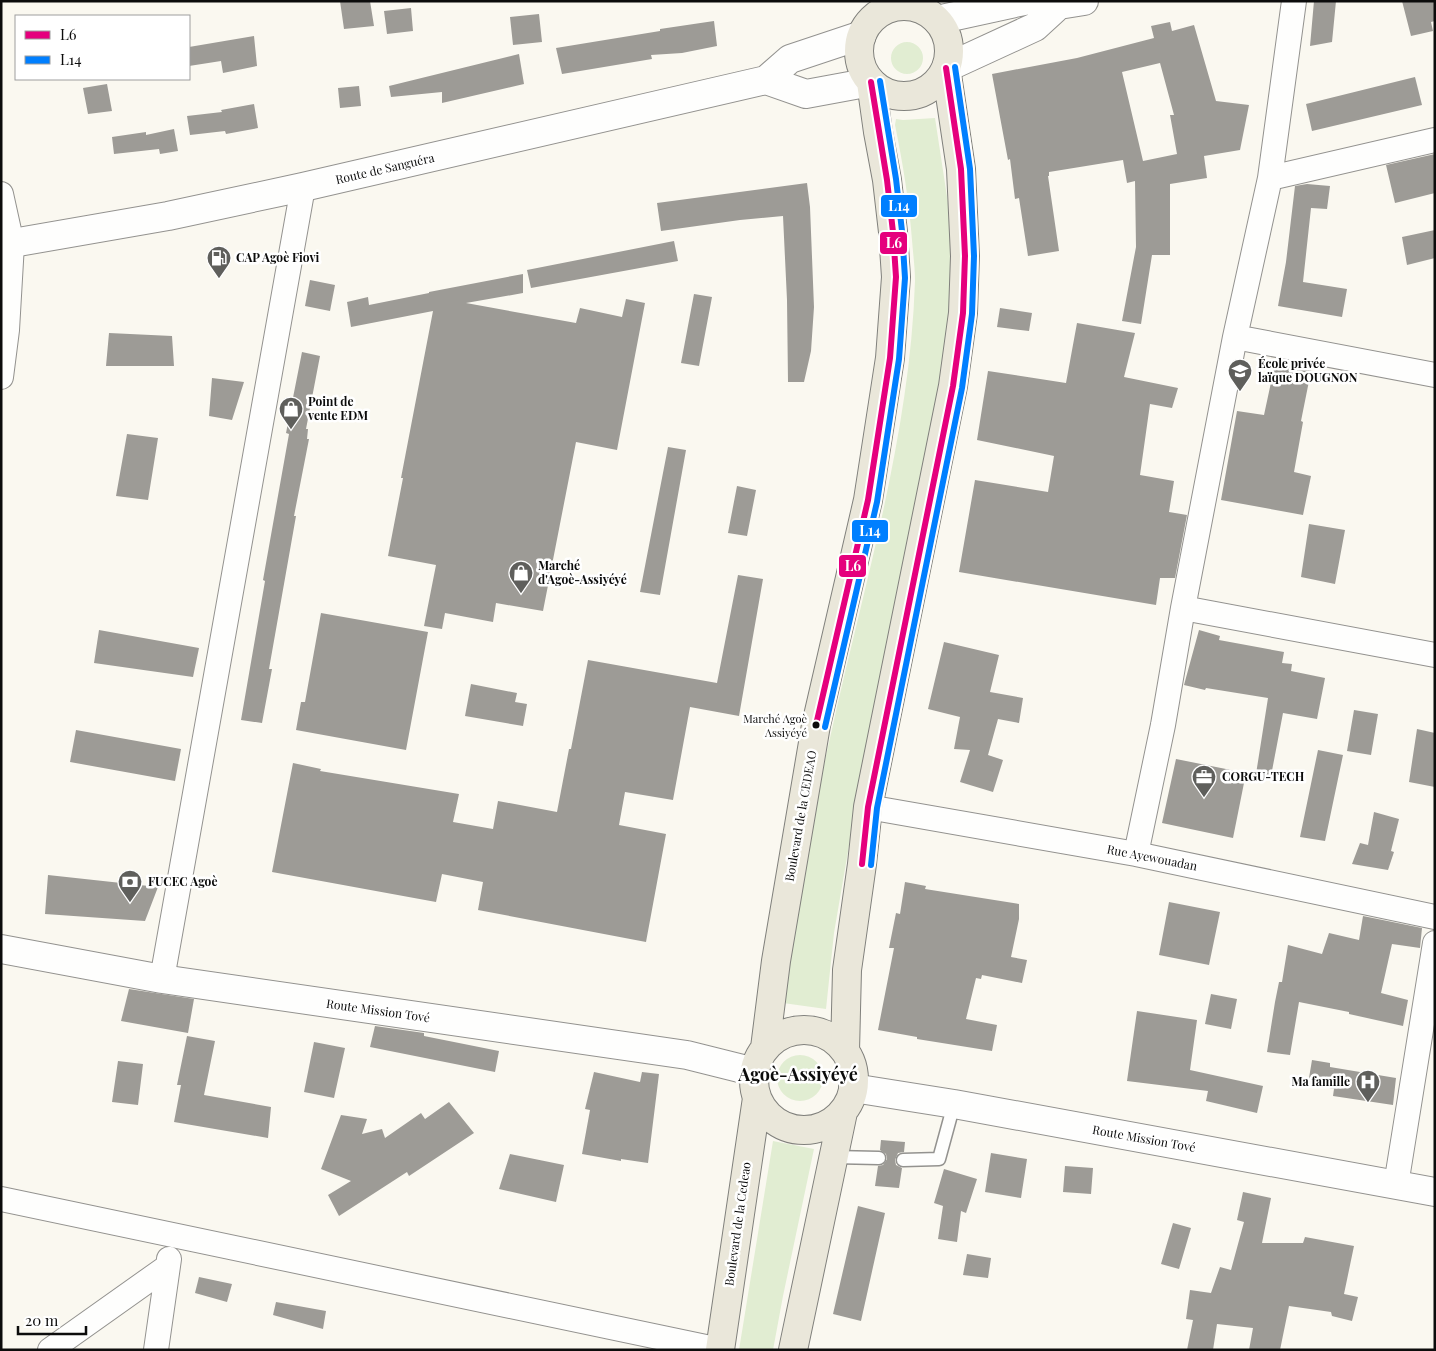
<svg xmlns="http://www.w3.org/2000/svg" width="1436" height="1351" viewBox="0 0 1436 1351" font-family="'Playfair Display',serif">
<rect width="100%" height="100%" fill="#faf8f0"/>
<!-- green -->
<path fill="#e1edd2" d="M891 58a16 16 0 1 1 32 0a16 16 0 1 1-32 0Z
M935,118l16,105 2,71 -9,79 -52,267 -24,95 -34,198 -8,76 -43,-6c15,-92 28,-184 49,-274 33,-148 78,-295 83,-448 0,-14 -2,-27 -3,-41 -3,-39 -9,-76 -17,-115l1,-6 7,1z
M777 1078a23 23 0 1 1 46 0a23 23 0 1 1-46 0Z
M773,1141l41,8 -31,147 -10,54h-34z"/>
<!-- building -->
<path fill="#9d9b96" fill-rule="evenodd" d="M340,1h30l4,25 -30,3z
M1314,1h22l-4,41 -22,4z
M1402,1h33v20l-4,1 2,9 -22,5z
M411,8l2,23 -26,3 -3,-23z
M539,14l3,28 -29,3 -3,-28z
M714,21l3,25 -35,7 -31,2 1,4 -90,15 -6,-26 104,-17v-2z
M1170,22l2,9 22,-6 22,76 33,4 -9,45 -36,6 3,22 -37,6v71h-18l-11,69 -19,-3 14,-74 -1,-66 -8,2 -4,-23 -74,12v4h-1l11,75 -31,5 -9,-58 -4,1 -5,-40 -2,1 -16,-86 85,-16 77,-20 -3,-12zM1160,63l14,52h-4l7,39 -34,7 -21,-89z
M254,36l3,30 -34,7 -2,-12 -32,5v-19z
M519,54l5,30 -82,19v-11l-51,5 -2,-11z
M1415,77l7,28 -110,26 -6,-27z
M107,84l5,27 -24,3 -5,-26z
M359,86l2,20 -21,2 -2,-20z
M254,104l4,24 -32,6 -1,-3 -35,4 -3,-19 35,-4 -1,-2z
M174,129l4,22 -18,3 -1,-5 -45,5 -2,-17 34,-5v3z
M1435,154v39l-40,10 -9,-38z
M807,183l3,24 4,100 -3,44 -7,31h-16l-1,-82 -4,-84 -43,4 -79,11 -4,-28z
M1307,184l23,2 -3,23 -16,-1 -8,74 44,7 -5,28 -64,-11 8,-44 9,-76z
M1435,230v28l-28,7 -5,-28z
M674,241l4,20 -147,27 -4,-18z
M523,274v19l-57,10 110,20 4,-15 42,9 4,-18 19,4 -28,147 -41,-8 -33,169 -47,-8 -3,19 -48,-9 -3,16 -18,-3 12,-61 -48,-9 15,-78h-2l32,-167 -82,16 -4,-25 21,-5 1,8 60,-12v-1z
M310,280l25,5 -5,26 -25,-5z
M694,294l18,3 -13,69 -18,-3z
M1000,308l32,5 -3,18 -32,-4z
M1077,323l58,10 -11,44 54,11 -6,20 -22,-4 -10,71 34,6 -5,31 18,3 -12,63h-15l-4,27 -197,-33 16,-92 73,12 6,-36 -77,-16 11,-69 78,12z
M109,333l63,3 2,30h-68z
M302,352l18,4 -14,73h2l-1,10h2l-15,77h2l-27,153h3l-10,54 -21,-3 24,-139 -2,-1 26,-146 -3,-1z
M1276,359l36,7 -11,55 2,1 -9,50 17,4 -8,39 -82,-15 16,-89 27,4z
M212,378l32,4 -12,38 -23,-4z
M127,434l31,4 -10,62 -32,-4z
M668,447l18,3 -26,145 -20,-3z
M737,486l19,4 -9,46 -19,-3z
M1309,524l36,6 -10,54 -34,-7z
M738,575l25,4 -24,137 -49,-9 -17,93 -48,-8 -6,33 47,9 -20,108 -168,-32 5,-28 -41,-8 -6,28 -164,-30 21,-109 28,6 -1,2 139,23 -6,28 40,7 5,-28 59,11 12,-63h2l17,-89 129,23z
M321,613l107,19 -22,118 -110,-20 5,-28h4z
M99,630l100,18 -6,29 -99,-14z
M1199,630l21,6 -1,4 65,12 -2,11 10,1 -1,7 34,7 -8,41 -34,-6 -12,63 -15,-2 12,-76 -62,-10 -1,2 -21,-5z
M944,642l55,13 -9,37 33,6 -4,25 -21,-4 -10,36 15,5 -10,32 -33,-10 10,-32 -16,-1 6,-32 -32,-8z
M471,684l46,9 -2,9 12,2 -4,22 -58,-10z
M1354,710l24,4 -7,41 -24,-4z
M1417,729l18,4v54l-26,-5z
M76,730l105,19 -6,32 -105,-19z
M1318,750l25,5 -18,86 -25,-4z
M1176,759l70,14 -13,65 -71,-15z
M1374,812l25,7 -8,32 3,1 -6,18 -36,-6 8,-21 8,2z
M48,875l110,12 -13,34 -100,-7z
M905,882l21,4 -1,3 94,15v15l-8,38 16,3 -5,23 -40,-8 -1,4 -5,-1 -10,41 31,6 -5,26 -75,-12v-2l-39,-7 16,-82h-5l7,-35 4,1z
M1169,902l51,10 -11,53 -50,-10z
M1363,916l59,12 -2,20 -28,-4 -11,49 27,7 -5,26 -54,-12v-2l-50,-10 -9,53 -23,-3 8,-50 4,-20h3l6,-37 34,9 7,-21 30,7z
M129,989l65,10 -6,34 -67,-12z
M1211,994l26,5 -6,30 -26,-5z
M1137,1011l60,9 -7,50 73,16 -6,27 -51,-12 2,-10 -81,-10z
M375,1026l49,7v3l75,15 -4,21 -125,-25z
M187,1036l28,5 -11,54 67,12 -3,31 -94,-16 7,-37h-4z
M314,1042l31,6 -11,50 -30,-6z
M1312,1060l18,3v4l66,11 -3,27 -60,-9 1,-7 -26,-5z
M118,1061l25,3 -5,41 -26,-3z
M594,1072l46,10 2,-10 17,2 -11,89 -27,-4v2l-39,-7 8,-44 -5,-1z
M449,1102l25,31 -65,43 -2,-4 -68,44 -11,-21 23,-14 -30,-12 20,-54 26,4 -5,15 20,-5 3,9 36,-25 4,6z
M881,1140l24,2 -1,10 -6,1 -3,7 1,5 6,3 -3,20 -24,-2 3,-20 5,-1 4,-6 -1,-5 -6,-4z
M991,1153l36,6 -6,39 -36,-6z
M510,1154l54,11 -8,37 -57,-13z
M1065,1166l28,2 -2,26 -28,-2z
M944,1169l33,10 -11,34 -5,-2 -4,31 -19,-3 5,-33 -9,-3z
M1243,1192l28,6 -9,45h41l2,-6 49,9 -10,48 14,3 -6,24 -20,-5 -1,-4 -42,-6 -9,44h-31l4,-22 -36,-4 -4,26h-26l6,-30 -7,-1 4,-29 21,3 9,-26 11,3 13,-48 -7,-2z
M858,1206l27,7 -24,108 -28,-7z
M1173,1223l18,5 -12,41 -18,-5z
M967,1254l24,4 -3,20 -25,-3z
M199,1277l33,7 -5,18 -32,-9z
M276,1302l50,9 -3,18 -50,-14z"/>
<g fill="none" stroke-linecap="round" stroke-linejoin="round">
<defs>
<path id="service" d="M833,1157l46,1
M903,1160l36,-1 15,-55"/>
<path id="minor" d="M1270,178l165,-38
M1,194l11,50 -5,86 -6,47
M1235,337l200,38
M1183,608l252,47
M868,807l268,47 299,63
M1136,854l27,-129 20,-117 52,-271 35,-159 24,-177
M162,979l141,-792
M1396,1185l39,-242
M1,1199l719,151
M50,1350l117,-83
M156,1350l13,-91"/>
<path id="tertiary" d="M1041,2l18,3 25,-4
M937,20l87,-19
M946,68l89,-41 24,-22
M766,80l40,14 65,-12
M1,245l167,-29 135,-29 463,-107 24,-21 72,-24
M1,949l161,30 525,76 68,17
M853,1088l101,16 481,88"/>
<path id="primary" d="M859 51a45 45 0 1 1 90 0a45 45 0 1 1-90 0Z
M754 1080a50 50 0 1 1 100 0a50 50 0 1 1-100 0Z
M765,1048l11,-87 40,-236 52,-225 22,-142 6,-81 -3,-45 -6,-52 -9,-48 -7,-50
M845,1051l2,-81 15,-106 6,-57 85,-421 10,-73 2,-57 -4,-87 -15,-101
M720,1350l37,-252
M793,1350l50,-238"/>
</defs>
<!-- service casing -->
<use href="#service" stroke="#93928f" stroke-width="15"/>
<!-- minor casing -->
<use href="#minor" stroke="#93928f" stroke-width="26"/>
<!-- tertiary casing -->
<use href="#tertiary" stroke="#93928f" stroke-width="30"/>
<!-- primary casing -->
<use href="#primary" stroke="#80807c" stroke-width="30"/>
<!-- service -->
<use href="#service" stroke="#fefefd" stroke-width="12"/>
<!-- minor -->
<use href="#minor" stroke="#fefefd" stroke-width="24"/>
<!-- tertiary -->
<use href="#tertiary" stroke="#fefefd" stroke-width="28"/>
<!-- primary -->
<use href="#primary" stroke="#eae7da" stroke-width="28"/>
<defs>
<path id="bus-1" d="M816,725l52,-225 22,-142 6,-81 -3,-45 -6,-52 -16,-98
M862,864l6,-57 85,-421 10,-73 2,-57 -4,-87 -15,-101"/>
<path id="bus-2" d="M825,727l52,-225 22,-143 6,-81 -3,-47 -6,-52 -16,-98
M871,865l6,-57 85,-420 10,-74 2,-58 -4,-87 -15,-102"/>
</defs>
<!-- bus-1 casing -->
<use href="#bus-1" stroke="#fff" stroke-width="10"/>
<!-- bus-2 casing -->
<use href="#bus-2" stroke="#fff" stroke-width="10"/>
<!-- bus-1 -->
<use href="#bus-1" stroke="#e5007d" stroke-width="6"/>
<!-- bus-2 -->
<use href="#bus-2" stroke="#007fff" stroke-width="6"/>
</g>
<!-- icons -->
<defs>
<symbol id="fuel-pin" viewBox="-11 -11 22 30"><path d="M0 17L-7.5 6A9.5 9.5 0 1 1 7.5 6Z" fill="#5f5f5c" stroke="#fff"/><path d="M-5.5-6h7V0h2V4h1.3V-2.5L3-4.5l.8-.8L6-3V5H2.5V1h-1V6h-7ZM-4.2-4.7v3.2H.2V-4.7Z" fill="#fff"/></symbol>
<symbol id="school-pin" viewBox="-11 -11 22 30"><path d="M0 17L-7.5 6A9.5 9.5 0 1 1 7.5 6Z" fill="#5f5f5c" stroke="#fff"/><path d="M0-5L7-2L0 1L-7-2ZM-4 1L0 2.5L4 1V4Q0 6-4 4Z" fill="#fff"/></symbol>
<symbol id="shop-pin" viewBox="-11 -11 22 30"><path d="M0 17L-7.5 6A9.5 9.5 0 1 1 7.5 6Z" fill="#5f5f5c" stroke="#fff"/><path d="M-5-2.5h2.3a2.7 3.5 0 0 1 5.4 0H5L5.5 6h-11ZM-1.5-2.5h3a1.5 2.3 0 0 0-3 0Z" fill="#fff"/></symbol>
<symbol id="office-pin" viewBox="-11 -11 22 30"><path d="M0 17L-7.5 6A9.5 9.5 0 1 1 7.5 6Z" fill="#5f5f5c" stroke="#fff"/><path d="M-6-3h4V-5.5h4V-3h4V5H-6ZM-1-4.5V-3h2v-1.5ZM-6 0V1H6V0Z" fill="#fff"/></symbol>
<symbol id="bank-pin" viewBox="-11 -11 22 30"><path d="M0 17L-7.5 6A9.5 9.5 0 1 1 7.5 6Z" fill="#5f5f5c" stroke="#fff"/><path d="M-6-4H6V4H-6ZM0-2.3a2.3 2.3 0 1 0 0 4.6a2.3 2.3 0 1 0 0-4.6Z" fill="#fff"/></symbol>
<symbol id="hospital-pin" viewBox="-11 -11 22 30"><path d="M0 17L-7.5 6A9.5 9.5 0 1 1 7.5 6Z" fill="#5f5f5c" stroke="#fff"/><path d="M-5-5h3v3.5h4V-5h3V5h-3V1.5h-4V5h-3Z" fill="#fff"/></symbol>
</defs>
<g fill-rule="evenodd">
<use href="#fuel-pin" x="205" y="244" width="28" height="38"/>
<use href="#school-pin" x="1226" y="357" width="28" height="38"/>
<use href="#shop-pin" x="277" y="395" width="28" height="38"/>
<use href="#shop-pin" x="507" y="559" width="28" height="38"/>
<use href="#office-pin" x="1190" y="763" width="28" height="38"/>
<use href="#bank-pin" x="116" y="868" width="28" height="38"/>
<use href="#hospital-pin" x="1354" y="1068" width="28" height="38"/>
</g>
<!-- markers -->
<circle fill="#0c0c0c" stroke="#fff" stroke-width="2" cx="816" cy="725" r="4.5"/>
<g text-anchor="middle" stroke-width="5" stroke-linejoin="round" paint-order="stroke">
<!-- bus labels -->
<g font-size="11" fill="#0c0c0c" stroke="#fff" text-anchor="end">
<text x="807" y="723">Marché Agoè<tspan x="807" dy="14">Assiyéyé</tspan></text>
</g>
<!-- street labels -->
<g font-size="12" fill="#0c0c0c" stroke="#fff">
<text transform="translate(385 169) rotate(-13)" y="4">Route de Sanguéra</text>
<text transform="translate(801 816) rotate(-80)" y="4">Boulevard de la CEDEAO</text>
<text transform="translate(1152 858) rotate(11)" y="4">Rue Ayewouadan</text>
<text transform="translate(378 1011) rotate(8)" y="4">Route Mission Tové</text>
<text transform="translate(1144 1139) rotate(10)" y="4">Route Mission Tové</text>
<text transform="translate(738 1224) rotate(-82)" y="4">Boulevard de la Cedeao</text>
</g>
<!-- poi labels -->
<g font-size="12" font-weight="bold" fill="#0c0c0c" stroke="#fff" text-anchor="start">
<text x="236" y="262">CAP Agoè Fiovi</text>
<text x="1258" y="368">École privée<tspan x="1258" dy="14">laïque DOUGNON</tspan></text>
<text x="308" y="406">Point de<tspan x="308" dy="14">vente EDM</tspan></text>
<text x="538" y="570">Marché<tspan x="538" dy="14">d'Agoè-Assiyéyé</tspan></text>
<text x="1222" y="781">CORGU-TECH</text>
<text x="148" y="886">FUCEC Agoè</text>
<text x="1350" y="1086" text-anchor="end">Ma famille</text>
</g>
<!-- district labels -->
<g font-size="18" font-weight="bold" fill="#0c0c0c" stroke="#fff">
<text x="798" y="1081">Agoè-Assiyéyé</text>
</g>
</g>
<g stroke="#fff" stroke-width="2">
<rect x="880" y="194" width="38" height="24" rx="5" fill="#007fff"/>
<rect x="879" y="231" width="29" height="24" rx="5" fill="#e5007d"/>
<rect x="851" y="519" width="38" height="24" rx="5" fill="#007fff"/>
<rect x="838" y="554" width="29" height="24" rx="5" fill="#e5007d"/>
</g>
<g font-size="14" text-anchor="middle" font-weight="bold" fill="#fff">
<text x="899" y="211">L14</text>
<text x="894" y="248">L6</text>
<text x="870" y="536">L14</text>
<text x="853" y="571">L6</text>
</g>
<!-- border -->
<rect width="1436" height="1351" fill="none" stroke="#0c0c0c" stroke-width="5"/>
<!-- legend -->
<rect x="15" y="15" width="175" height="65" fill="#ffffff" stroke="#9e9e9e"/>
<rect x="25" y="31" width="25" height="8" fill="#e5007d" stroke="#9e9e9e"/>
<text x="60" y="40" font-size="15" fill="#0c0c0c">L6</text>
<rect x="25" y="56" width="25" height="8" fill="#007fff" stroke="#9e9e9e"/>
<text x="60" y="65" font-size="15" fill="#0c0c0c">L14</text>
<!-- scale -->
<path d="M18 1326v8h68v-8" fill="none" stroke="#0c0c0c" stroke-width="2.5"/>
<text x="25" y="1326" font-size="15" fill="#0c0c0c" stroke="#ffffff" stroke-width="4" paint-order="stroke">20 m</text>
</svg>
